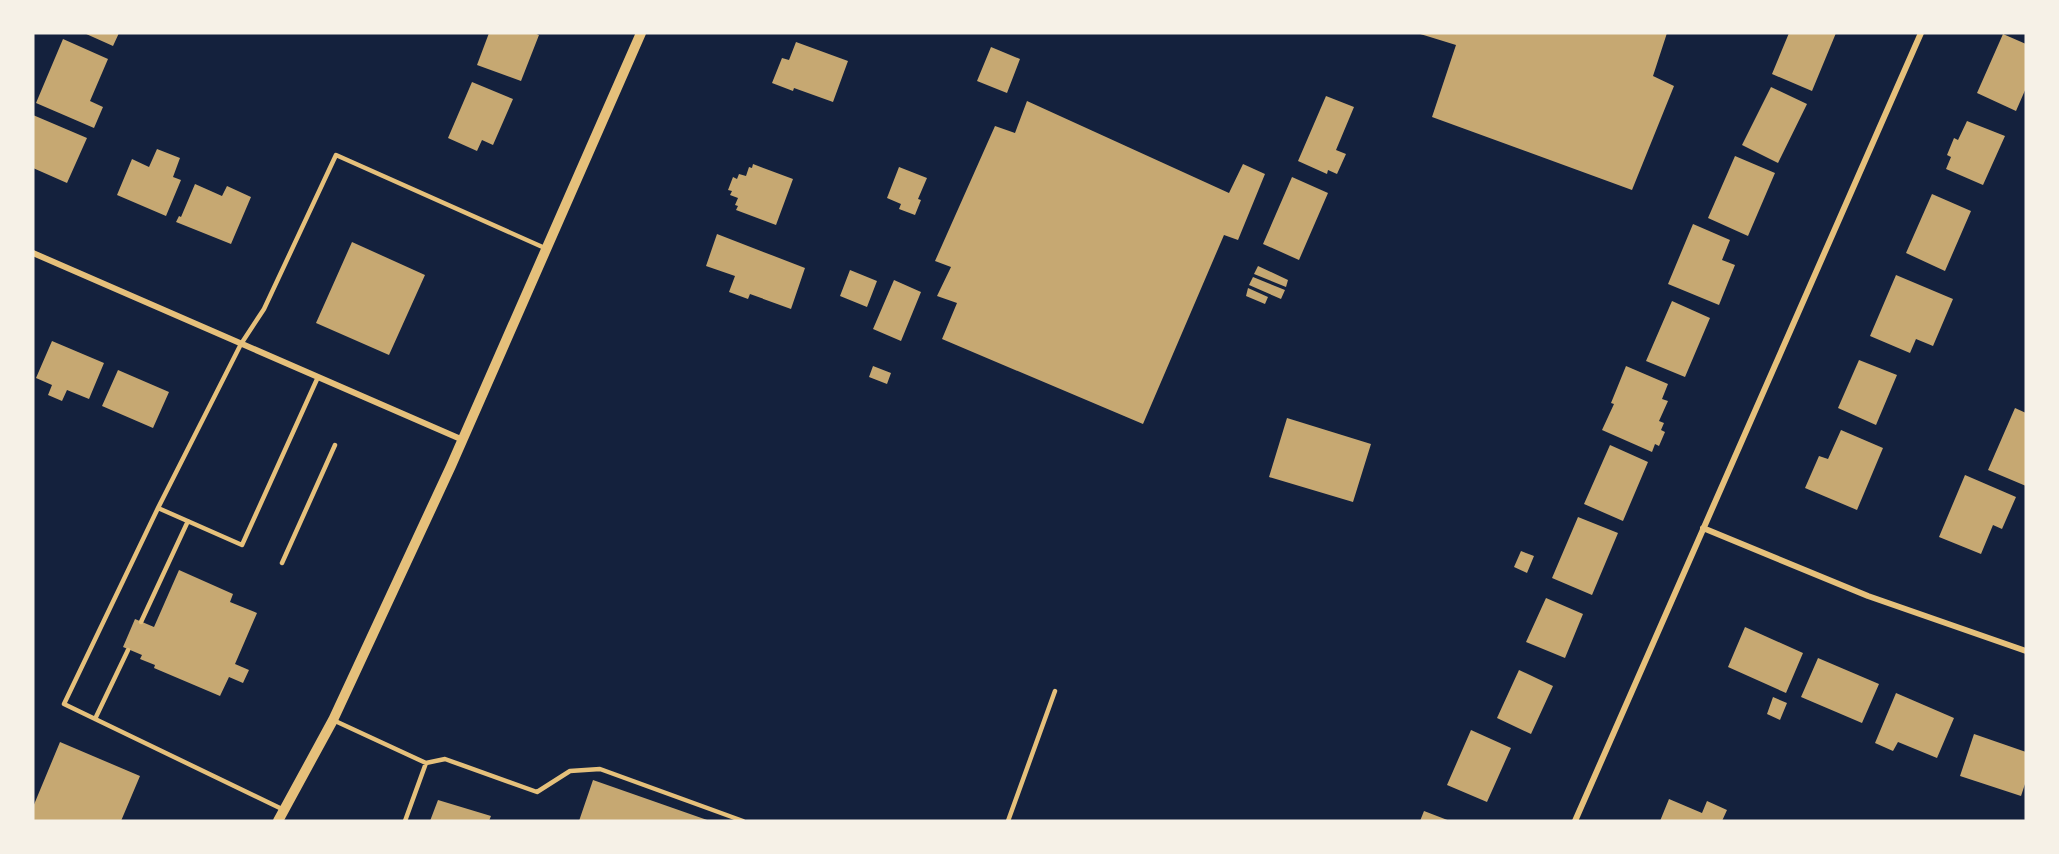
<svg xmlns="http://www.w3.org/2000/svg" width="2059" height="854" viewBox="0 0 2059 854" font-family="'Noto Serif',serif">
<rect width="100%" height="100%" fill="#14213d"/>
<!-- building -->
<path fill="#c6a872" d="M84,33h35l-6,13z
M489,33h45l5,2 -18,46 -44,-16z
M1417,33h250l-14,43 21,10 -42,104 -200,-73 24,-72z
M1789,33h47l-24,58 -40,-17z
M2003,34l23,10v44l-10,23 -39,-18z
M63,39l45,20 -18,42 13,6 -9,21 -58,-25z
M796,42l52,19 -15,41 -39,-14 -1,3 -21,-8 10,-25 7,2z
M991,47l29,12 -13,34 -30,-12z
M472,82l41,17 -20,46 -11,-5 -5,11 -29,-13z
M1771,87l36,17 -29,59 -36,-18z
M1326,96l28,11 -18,43 10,4 -9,20 -9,-4 -1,4 -29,-13z
M1027,101l202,92 14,-29 22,10 -27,66 -14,-5 -81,189 -201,-85 15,-36 -20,-7 14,-29 -16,-6 60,-135 20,7z
M33,115l54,23 -20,45 -34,-15z
M1967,121l38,15 -22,49 -37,-16 5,-12 -4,-2 7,-17 4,2z
M157,149l23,9 -7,19 8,3 -15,36 -49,-21 15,-36 17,8z
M1735,156l40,17 -27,63 -40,-18z
M753,164l40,15 -17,46 -40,-15 2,-4 -3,-1 3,-7 -8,-3 2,-4 -4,-1 5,-13 4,2 2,-5 7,2 3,-9 3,1z
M899,167l28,11 -9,21 3,1 -6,15 -16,-6 2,-5 -14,-6z
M1292,177l36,16 -29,67 -36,-16z
M195,184l27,12 5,-10 24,11 -20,47 -55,-22 3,-6 2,1z
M1932,194l39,17 -26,60 -39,-18z
M1693,224l37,16 -8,20 13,5 -16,40 -51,-21z
M717,234l88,34 -14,41 -41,-15 -2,5 -19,-7 6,-16 -29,-10z
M352,242l73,33 -36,80 -73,-32z
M1258,266l30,14 -2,7 -32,-13z
M850,270l27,11 -10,26 -27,-11z
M1896,275l57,24 -20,47 -17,-7 -6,14 -40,-17z
M1253,277l32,13 -4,9 -32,-14z
M894,280l27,12 -20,49 -28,-12z
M1248,288l20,9 -3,7 -19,-8z
M1672,301l38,17 -25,59 -39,-16z
M52,341l52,22 -15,36 -22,-9 -5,11 -14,-6 4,-10 -16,-7z
M1859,360l38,15 -21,50 -38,-17z
M873,366l18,7 -4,11 -18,-7z
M1626,366l42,18 -6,15 6,2 -9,20 5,2 -3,7 4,2 -6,14 -4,-2 -3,8 -50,-22 12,-26 -3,-1z
M118,370l51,22 -16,36 -51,-22z
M2015,408l11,5v73l-38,-16z
M1287,418l84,26 -18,58 -84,-25z
M1841,430l42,18 -26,62 -52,-22 14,-32 9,3z
M1610,445l38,17 -25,59 -39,-17z
M1965,475l51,22 -14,32 -9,-4 -12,29 -42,-17z
M1578,517l40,16 -26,62 -40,-17z
M1521,551l13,5 -7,17 -13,-6z
M179,570l54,24 -3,8 27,11 -22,51 14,6 -6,13 -14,-6 -9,19 -66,-28 1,-3 -15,-6 2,-4 -19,-8 12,-28 19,8z
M1546,598l37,16 -18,44 -39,-16z
M1745,627l58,26 -17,40 -58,-26z
M1818,658l61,26 -17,39 -61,-26z
M1519,670l34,16 -22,48 -34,-16z
M1896,693l58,25 -17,40 -39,-16 -5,9 -18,-8z
M1773,697l14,6 -7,17 -13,-6z
M1471,730l40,18 -24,54 -40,-17z
M1974,734l52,18v29l-5,15 -61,-20z
M60,742l80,34 -19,45h-88v-14z
M593,780l117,41h-131z
M1669,799l33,14 5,-12 20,9 -5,11h-62z
M438,800l53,16 -2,5h-59z
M1424,811l26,10h-30z"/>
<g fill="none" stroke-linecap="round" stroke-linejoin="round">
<!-- service -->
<path stroke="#e5c07b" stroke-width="4.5" d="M158,508l84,37 76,-168
M282,563l53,-118
M141,622l47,-101
M95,719l33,-69
M333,720l93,43 19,-4 92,33 33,-21 30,-2 143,52
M284,810l-220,-106 94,-196 83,-164 23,-35 72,-154 211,94
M405,821l21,-58
M1008,821l47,-130"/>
<!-- minor -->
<path stroke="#e5c07b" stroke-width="6" d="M33,253l430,187
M1703,528l165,68 158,55
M1575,821l346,-788"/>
<!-- tertiary -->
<path stroke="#e5c07b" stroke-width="10" d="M278,821l55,-101 118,-254 190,-433"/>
</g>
<!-- border -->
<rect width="2059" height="854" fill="none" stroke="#f6f1e7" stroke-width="69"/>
</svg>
